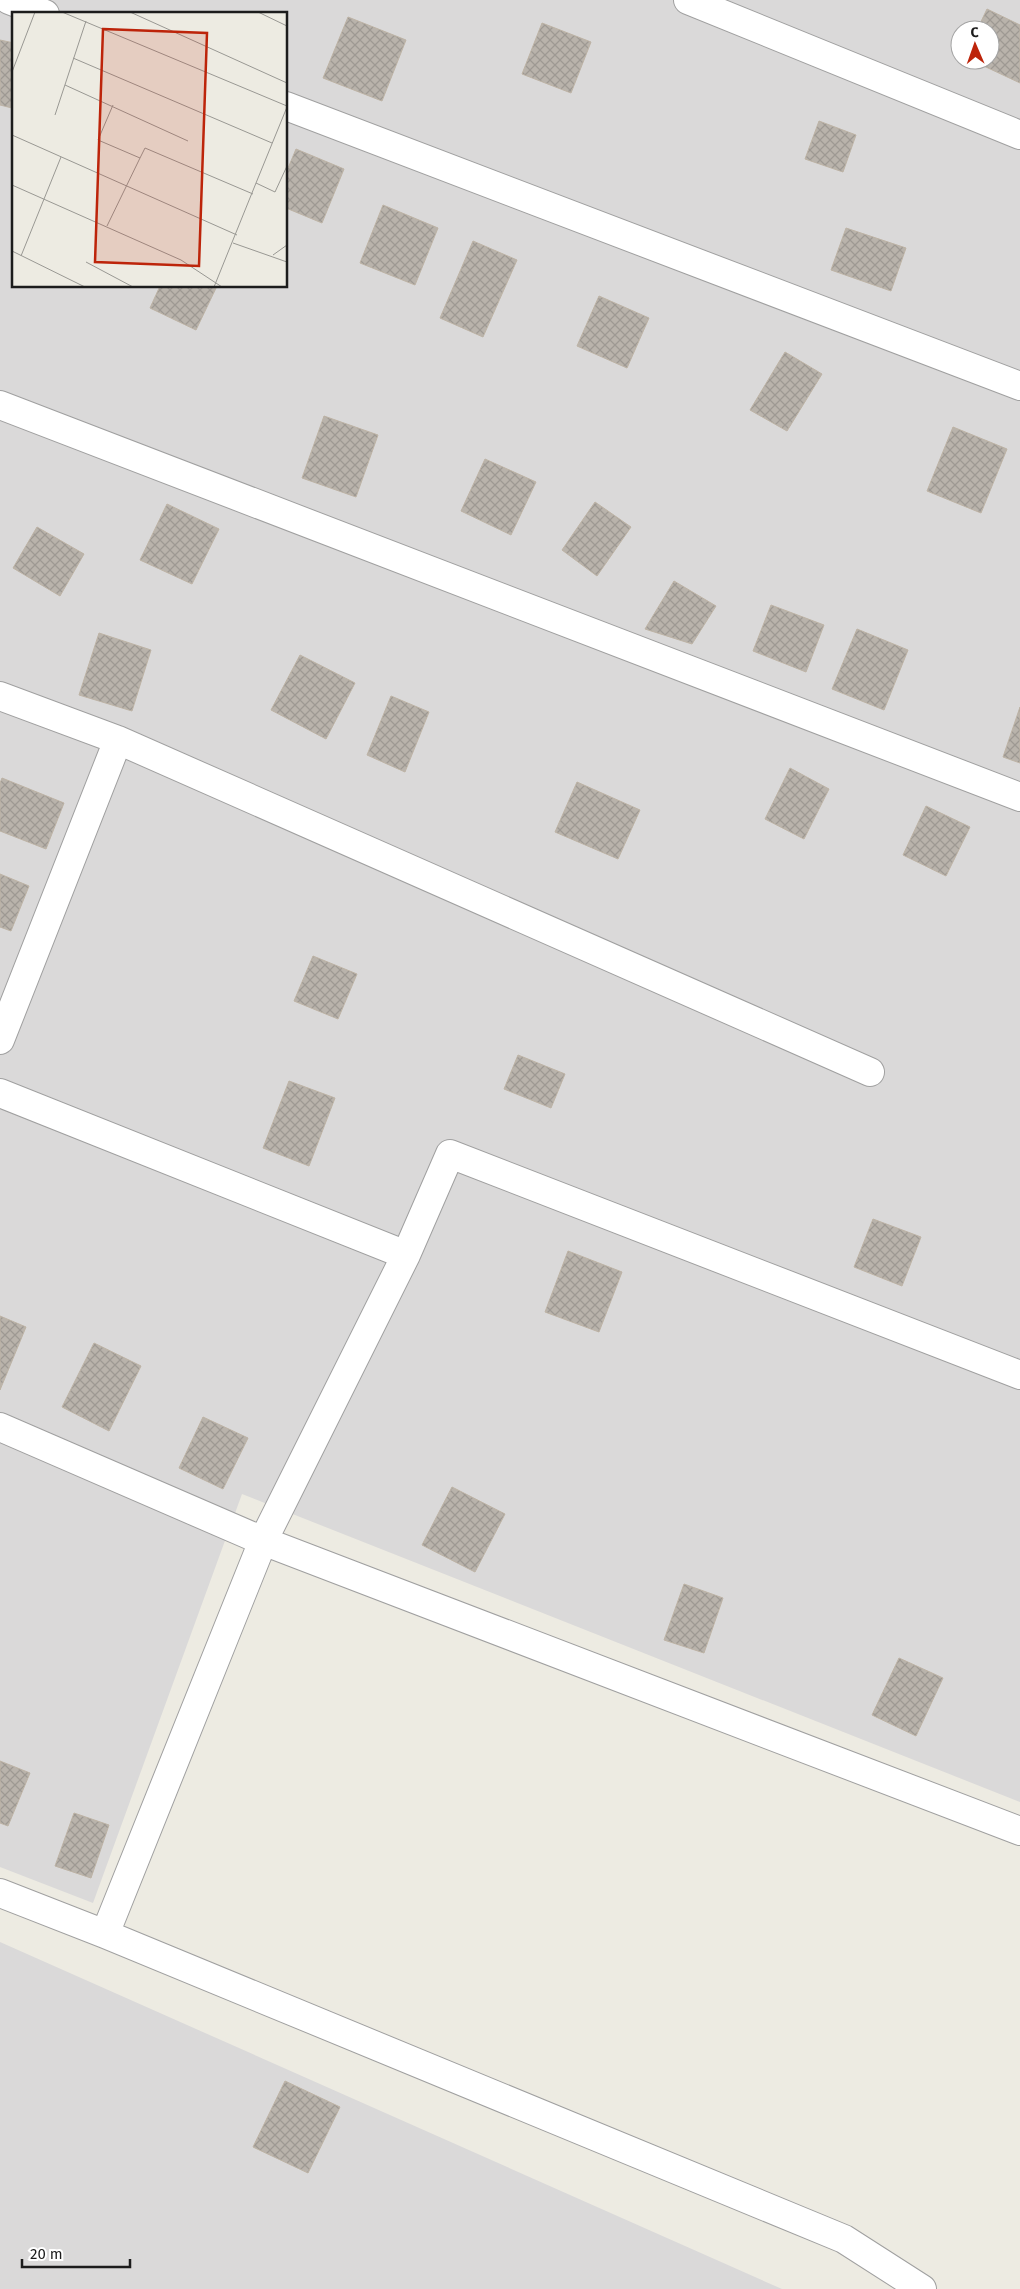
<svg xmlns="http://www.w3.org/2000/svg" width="1020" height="2289" viewBox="0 0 1020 2289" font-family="'Fira Sans',sans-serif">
<defs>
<pattern id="building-cross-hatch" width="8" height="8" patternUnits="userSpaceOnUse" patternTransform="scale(1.25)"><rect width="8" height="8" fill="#b9b3ab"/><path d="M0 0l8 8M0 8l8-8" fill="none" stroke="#9e9993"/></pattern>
</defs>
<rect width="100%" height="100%" fill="#edebe2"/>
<!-- residential -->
<path fill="#dad9d9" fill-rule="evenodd" d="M0,0h1020v1802l-778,-308 -149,409 -93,-36zM14,14h272v272h-272zM960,30h30v30h-30z
M0,1942l782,347h-782z"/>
<!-- building -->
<path fill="url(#building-cross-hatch)" stroke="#bdb3a5" d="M987,9l33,16v58l-49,-23h19v-30h-13z
M348,17l58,23 -24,61 -59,-23z
M542,23l49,19 -20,51 -49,-19z
M0,40l14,3 -2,65 -12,-3z
M819,121l37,14 -13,37 -38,-13z
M296,149l48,20 -22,54 -36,-15v-35z
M383,205l55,23 -23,57 -55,-22z
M846,228l60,20 -15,43 -60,-21z
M473,241l44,19 -34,77 -43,-19z
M160,286h57l-21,44 -46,-22z
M599,296l50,22 -22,50 -50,-22z
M785,352l37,22 -35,57 -37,-21z
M324,416l54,19 -22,62 -54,-19z
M953,427l54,22 -26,64 -54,-22z
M485,459l51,23 -25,53 -50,-24z
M595,502l36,25 -34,49 -35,-26z
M167,504l52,25 -27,55 -52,-24z
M37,527l47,27 -24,42 -47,-28z
M674,581l42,25 -24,38 -47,-15z
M771,605l53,20 -18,47 -53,-21z
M857,629l51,21 -24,60 -52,-21z
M99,633l52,17 -19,61 -53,-16z
M300,655l55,28 -29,56 -55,-29z
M391,696l38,16 -24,60 -38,-17z
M1020,707v56l-17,-6z
M790,768l39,21 -25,50 -39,-20z
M2,778l62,25 -18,46 -46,-18v-48z
M577,782l63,28 -22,49 -63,-27z
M926,806l44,21 -24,49 -43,-21z
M0,874l29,12 -18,45 -11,-4z
M313,956l44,18 -19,45 -44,-18z
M518,1055l47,19 -14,34 -47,-19z
M289,1081l46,17 -26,68 -46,-18z
M873,1219l48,18 -19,49 -48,-19z
M568,1251l54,21 -23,60 -54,-20z
M0,1316l26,11 -26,63z
M94,1343l47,23 -32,65 -47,-24z
M203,1417l45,21 -25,51 -44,-21z
M452,1487l53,27 -30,58 -53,-27z
M684,1584l39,14 -19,55 -40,-13z
M899,1658l44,20 -27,58 -44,-21z
M0,1761l30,12 -22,53 -8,-3z
M74,1813l35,12 -18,53 -36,-12z
M285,2081l55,26 -32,66 -55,-26z"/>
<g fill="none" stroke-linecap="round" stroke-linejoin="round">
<defs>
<path id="minor" d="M9,0l36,14
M688,0l332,135
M286,106l734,280
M0,405l1020,392
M0,696l118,44 752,332
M0,1040l118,-300
M0,1093l406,162 -143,286 -158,393
M406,1255l44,-101 570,221
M0,1427l263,114 757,290
M0,1893l105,41 739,305 78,50"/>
</defs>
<!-- minor casing -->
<use href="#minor" stroke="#a0a0a0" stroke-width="30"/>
<!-- minor -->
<use href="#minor" stroke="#fff" stroke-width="28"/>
</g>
<!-- overview -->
<g transform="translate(12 12)">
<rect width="275" height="275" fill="#edebe2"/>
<path fill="none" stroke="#999893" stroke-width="1" d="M50,0l225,94M118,0l157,71M246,0l29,14M61,46l199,85M0,60l23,-60M53,73l123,56M275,95l-31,76 19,9 12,-26M43,103l31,-94M0,123l225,100M128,146l5,-10 108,46M0,173l169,75 41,27M95,214l33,-68 -42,-18 15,-35M221,231l54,19M0,239l73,36M261,243l14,-10M9,244l40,-99M74,250l47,25M202,275l42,-104"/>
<path fill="#bd240a" fill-opacity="0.15" stroke="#bd240a" stroke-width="2.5" d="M91,17l104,4 -8,233 -104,-4z"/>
<rect width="275" height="275" fill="none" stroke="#1c1c1c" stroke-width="2.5"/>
</g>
<!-- north arrow -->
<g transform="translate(975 45) rotate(358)"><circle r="24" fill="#ffffff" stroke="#a4a4a4"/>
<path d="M0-4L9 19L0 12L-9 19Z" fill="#bd240a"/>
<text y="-8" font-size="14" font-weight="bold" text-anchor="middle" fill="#1c1c1c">С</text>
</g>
<!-- scale -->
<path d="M22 2259v8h108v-8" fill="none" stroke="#1c1c1c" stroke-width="2.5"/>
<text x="30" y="2259" font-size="15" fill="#1c1c1c" stroke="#ffffff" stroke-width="4" paint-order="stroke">20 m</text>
</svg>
